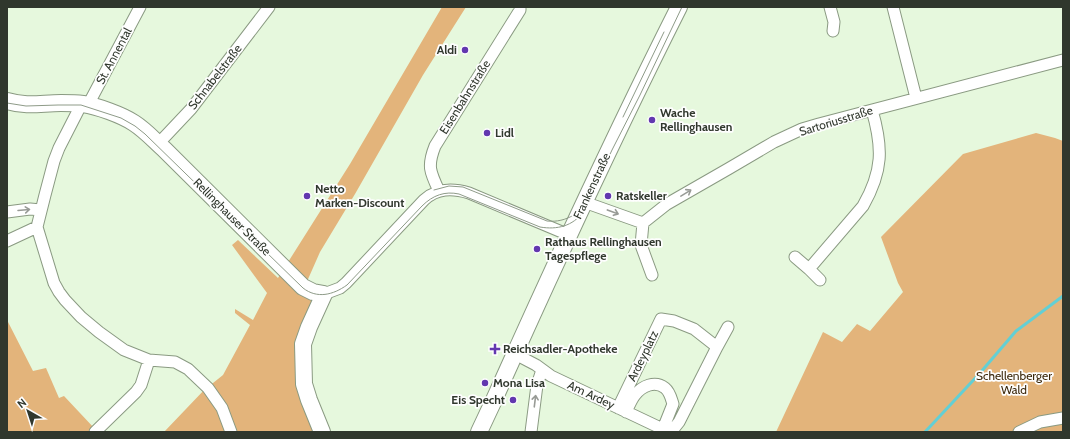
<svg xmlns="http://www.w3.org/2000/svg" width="1070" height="439" viewBox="0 0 1070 439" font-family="Cabin,sans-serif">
<rect width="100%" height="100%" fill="#e6f8dd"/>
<!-- green -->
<path fill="#e3b47b" d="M442,7h24l-43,68 -68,119 -35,58 -15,34 14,6 -18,52 18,88h-87l-24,-45 15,-12 27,-50 -15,-12v-4l18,11 14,-27 -35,-48 6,-5 40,38 72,-114z
M1036,133l19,5 8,3v291h-287l47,-100 19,10 15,-18 13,7 33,-39 -5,-9 -17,-46 82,-83z
M7,320l26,51 13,-3 13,30 5,-2 31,33 -3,3h-85z
M206,388l24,44h-66z"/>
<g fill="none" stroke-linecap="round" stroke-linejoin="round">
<!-- stream -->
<path stroke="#63cfd4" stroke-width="3" d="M925,432l55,-59 36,-42 47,-35"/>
<defs>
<path id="minor" d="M830,7l4,15 -1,9
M893,7l23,91
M82,103l-23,45 -5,13 -9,34 -8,32 17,56 5,9 6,8 16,17 18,15 25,18 25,10 26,2 13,7 20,19 14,20 9,24
M88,105l52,-98
M158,144l33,-35 78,-102
M439,191c-9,-19 -12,-25 -4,-45l85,-136v-3
M584,202l59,21
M7,212l23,-3 11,1
M643,223l24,-19 61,-35 46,-27 28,-13 17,-5 38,-10 206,-54
M643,223l-2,22 11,30
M7,241l30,-14
M795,257l14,12 54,-63c20,-35 20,-58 9,-96
M809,269l11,11
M324,294l16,-6 6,-5 78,-83c13,-12 28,-12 45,-7l100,42
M717,347l11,-20
M515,354l21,11 15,11 118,56
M618,408l43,-89 13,2 20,8 23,18 -38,75 -8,10
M626,412c3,-6 5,-12 9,-17 7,-9 20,-15 30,-7 5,4 6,10 8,16l-10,25
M95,432l41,-40 5,-7 8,-25
M531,432l6,-47 5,-15
M1019,432l21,-10 23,-4"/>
<path id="secondary" d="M7,101c21,6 34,2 54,2 7,0 15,0 22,1 14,2 39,11 51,19 11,7 20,17 30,26l139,138 10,5 11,2 -15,33 -6,17 1,40 5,16 13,32
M479,432l15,-32c59,-132 120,-264 185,-393"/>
</defs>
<!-- minor casing -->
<use href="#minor" stroke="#8a9a82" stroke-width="13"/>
<!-- secondary casing -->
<use href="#secondary" stroke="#8a9a82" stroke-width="18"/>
<!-- minor -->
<use href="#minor" stroke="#fff" stroke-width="11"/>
<!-- secondary -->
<use href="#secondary" stroke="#fff" stroke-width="16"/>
<!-- tram -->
<path stroke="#8e9b88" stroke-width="1" d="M7,103l19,3 32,-1h23l40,13 14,8 10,8 158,154c14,11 30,7 44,-3l75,-79c11,-11 23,-15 37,-12l81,33c17,3 33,-1 43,-15l29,-62 28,-55 42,-88
M623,117l41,-85
M434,190l15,-4 14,1 84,34c10,1 18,-1 27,-6"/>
</g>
<!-- one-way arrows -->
<defs><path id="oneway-shaft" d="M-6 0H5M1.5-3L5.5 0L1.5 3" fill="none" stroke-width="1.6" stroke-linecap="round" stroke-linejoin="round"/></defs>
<g stroke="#989b96">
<use href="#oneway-shaft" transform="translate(686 193) rotate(-31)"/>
<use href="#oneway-shaft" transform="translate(24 210) rotate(-5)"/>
<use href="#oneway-shaft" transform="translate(613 212) rotate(20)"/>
<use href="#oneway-shaft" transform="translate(535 401) rotate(-83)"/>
</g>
<!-- markers -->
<g fill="#6237af" stroke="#fefefe" stroke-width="1.5">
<circle cx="465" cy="50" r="4"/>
<circle cx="652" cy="120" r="4"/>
<circle cx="487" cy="133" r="4"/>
<circle cx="307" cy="196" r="4"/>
<circle cx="608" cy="196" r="4"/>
<circle cx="537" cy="249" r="4"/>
<path d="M493 343h4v4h4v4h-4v4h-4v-4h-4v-4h4z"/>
<circle cx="485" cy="383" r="4"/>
<circle cx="513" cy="400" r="4"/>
</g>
<g text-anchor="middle" stroke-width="3.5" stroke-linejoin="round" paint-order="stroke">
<!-- poi labels -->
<g font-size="12" font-weight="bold" fill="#30372d" stroke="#fefefe" text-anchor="start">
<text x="457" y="54" text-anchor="end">Aldi</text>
<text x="660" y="117">Wache<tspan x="660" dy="14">Rellinghausen</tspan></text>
<text x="495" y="137">Lidl</text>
<text x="315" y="193">Netto<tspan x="315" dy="14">Marken-Discount</tspan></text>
<text x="616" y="200">Ratskeller</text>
<text x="545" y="246">Rathaus Rellinghausen<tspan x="545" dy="14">Tagespflege</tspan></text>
<text x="503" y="353">Reichsadler-Apotheke</text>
<text x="493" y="387">Mona Lisa</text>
<text x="505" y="404" text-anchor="end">Eis Specht</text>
</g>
<!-- street labels -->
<g font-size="12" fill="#30372d" stroke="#fefefe">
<text transform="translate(114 56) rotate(-62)" y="4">St. Annental</text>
<text transform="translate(215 77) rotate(-52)" y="4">Schnabelstraße</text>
<text transform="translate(465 97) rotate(-58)" y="4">Eisenbahnstraße</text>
<text transform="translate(836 121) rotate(-17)" y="4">Sartoriusstraße</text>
<text transform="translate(592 186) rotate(-65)" y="4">Frankenstraße</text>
<text transform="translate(232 217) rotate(45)" y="4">Rellinghauser Straße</text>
<text transform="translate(643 356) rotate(-64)" y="4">Ardeyplatz</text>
<text transform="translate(591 395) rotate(25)" y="4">Am Ardey</text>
</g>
<!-- park labels -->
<g font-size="12" fill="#3b270a" stroke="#fefefe">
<text x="1014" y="380">Schellenberger<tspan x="1014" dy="14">Wald</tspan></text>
</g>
</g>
<!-- border -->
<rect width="1070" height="439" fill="none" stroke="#30372d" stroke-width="16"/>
<!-- north arrow -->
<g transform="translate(28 411) rotate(321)" stroke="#fefefe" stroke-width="3" paint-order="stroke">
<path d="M0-3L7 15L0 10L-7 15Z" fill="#30372d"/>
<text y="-6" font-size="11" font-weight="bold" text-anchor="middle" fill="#30372d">N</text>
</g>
</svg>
